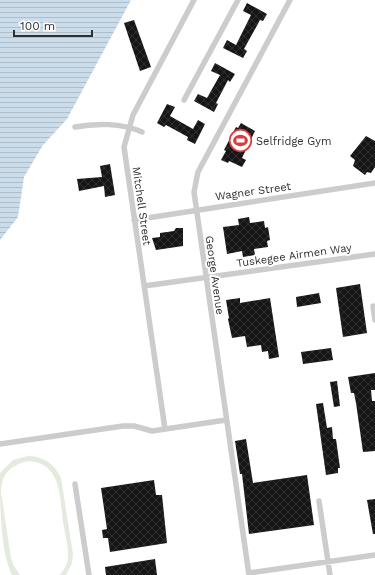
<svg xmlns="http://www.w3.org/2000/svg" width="375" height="575" viewBox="0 0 375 575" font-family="'Work Sans',sans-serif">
<defs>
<pattern id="water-rules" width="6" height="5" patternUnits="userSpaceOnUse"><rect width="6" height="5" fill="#cbdcea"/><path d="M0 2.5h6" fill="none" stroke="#afbdc9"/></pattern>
<pattern id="building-cross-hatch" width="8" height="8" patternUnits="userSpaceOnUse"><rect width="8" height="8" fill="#161616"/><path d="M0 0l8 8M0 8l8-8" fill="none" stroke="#303030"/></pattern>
</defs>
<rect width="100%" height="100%" fill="#fff"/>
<!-- grass -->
<path fill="#e4ebde" d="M28,456c15,0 27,8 33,22l12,76 -1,9 -6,12h-7c5,-4 8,-10 9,-16 1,-12 -3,-25 -5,-37 -3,-21 -1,-50 -24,-59 -8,-3 -17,-2 -24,3 -10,5 -14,15 -14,26l10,66 3,8 6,9h-8c-12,-24 -12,-74 -12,-102l13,-13z"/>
<!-- water -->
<path fill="url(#water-rules)" d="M0,0h131l-64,119 -24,26 -19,32 -6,40 -18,23z"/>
<!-- building -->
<path fill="url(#building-cross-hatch)" d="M247,3l20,11 -4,7 -3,-1 -16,29 3,2 -4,7 -20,-10 4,-8 9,5 15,-30 -8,-4z
M134,20l17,47 -11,4 -16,-48z
M215,63l20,11 -5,8 -2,-2 -12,23 2,1 -4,8 -20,-11 4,-7 9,4 13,-23 -9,-4z
M167,104l8,3 -5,9 23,13 5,-9 7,4 -10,20 -8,-4 1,-3 -22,-12 -2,2 -7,-4z
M241,123l14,8 -13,27 4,2 -4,7 -13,-6 -1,2 -7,-3 5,-9 -2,-1 12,-23 2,1z
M366,136l9,5v26l-4,6 -4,-1 -2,3 -12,-9 2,-6 -5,-4z
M110,164l5,31 -10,2 -1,-11 -25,5 -2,-12 25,-2 -2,-11z
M249,217l1,6 14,-2 1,7 3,-1 2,13 -3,1 1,6 -14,2 1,6 -12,2 -1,-6 -15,3 -4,-27 16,-2 -1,-6z
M176,228h7v18l-27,4 -4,-12 8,-1v-4l14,-2z
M360,284l7,49 -24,4 -7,-49z
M319,293l2,10 -24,4 -1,-10z
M240,298v5l30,-5 9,59 -10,2 -1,-8 -6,1 -1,-7 -14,2 -2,-11 -13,2 -4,-19 1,-1 -3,-18z
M331,348l2,12 -30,4 -2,-12z
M375,373v17h-4l1,11h3v50l-12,1 -7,-49 -2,-10h-3l-3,-16z
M337,381l3,25 -6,1 -4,-25z
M323,403l4,25 5,-1 1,12h3l4,29h-2v5l-12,2 -10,-71z
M246,439l7,44 54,-8 7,50 -65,9 -7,-60h-2l-5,-33z
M154,480l2,15h6l5,48 -57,9 -2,-14h-5l-1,-8 5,-1 -6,-41z
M375,499v35h-2l-6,-34z
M155,559l2,16h-51l-1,-8z"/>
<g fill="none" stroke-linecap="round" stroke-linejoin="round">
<!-- minor -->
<path stroke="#ccc" stroke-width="5.5" d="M184,100l54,-100
M75,127c21,-4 47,-4 67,5
M134,220l241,-37
M144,286l231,-32
M373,306l2,14
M165,429l-41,-282 9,-32 61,-115
M0,444l123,-18h11l18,5 74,-11
M75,484l14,91
M319,501l11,74
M249,573l126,-18
M249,575l-55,-383 4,-20 92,-172"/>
</g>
<!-- icons -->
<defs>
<symbol id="stadium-ring" viewBox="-11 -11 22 22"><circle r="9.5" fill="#fff" stroke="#db3c3c" stroke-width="1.5"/><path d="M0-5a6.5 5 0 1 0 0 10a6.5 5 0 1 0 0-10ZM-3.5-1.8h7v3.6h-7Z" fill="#db3c3c"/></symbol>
</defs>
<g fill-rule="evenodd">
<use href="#stadium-ring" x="228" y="128" width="25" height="25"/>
</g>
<g text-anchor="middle" stroke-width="4" stroke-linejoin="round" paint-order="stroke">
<!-- poi labels -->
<g font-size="11" fill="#2f2f2f" stroke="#fff" text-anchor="start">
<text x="256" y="145">Selfridge Gym</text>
</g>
<!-- street labels -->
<g font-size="11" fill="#2f2f2f" stroke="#fff">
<text transform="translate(253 191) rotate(-8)" y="4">Wagner Street</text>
<text transform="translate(142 206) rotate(82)" y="4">Mitchell Street</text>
<text transform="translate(294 255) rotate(-8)" y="4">Tuskegee Airmen Way</text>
<text transform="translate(215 275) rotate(82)" y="4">George Avenue</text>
</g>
</g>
<!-- scale -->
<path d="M14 30v6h78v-6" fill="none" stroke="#2f2f2f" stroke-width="2"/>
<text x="20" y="30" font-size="12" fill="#2f2f2f" stroke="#ffffff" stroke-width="3" paint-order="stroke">100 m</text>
</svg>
